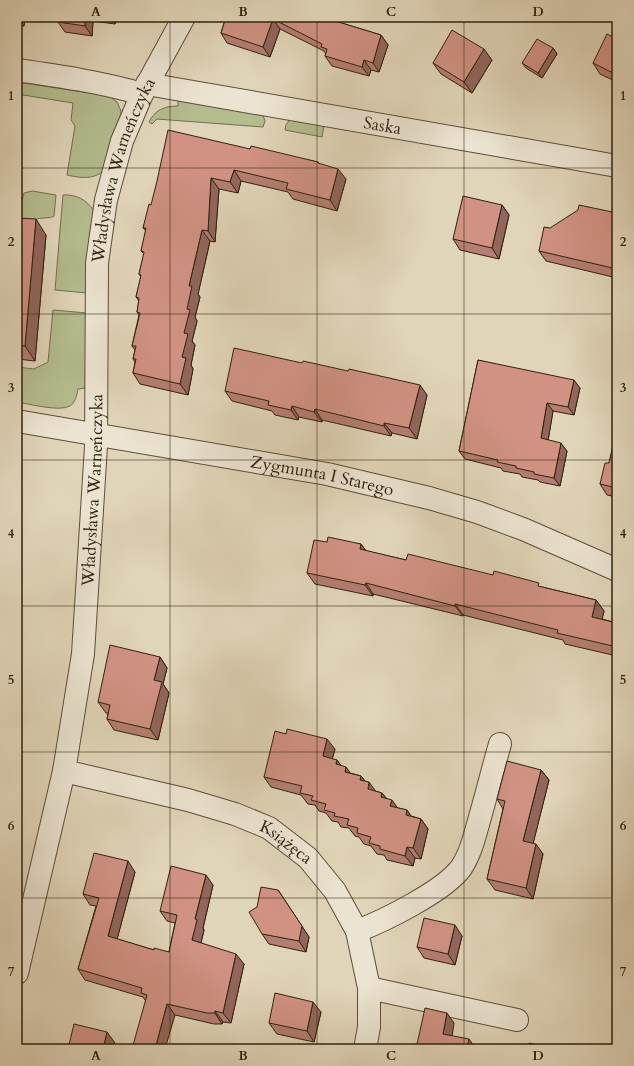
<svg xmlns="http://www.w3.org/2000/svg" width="634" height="1066" viewBox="0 0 634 1066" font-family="Cardo,serif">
<rect width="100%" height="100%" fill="#e1d5b9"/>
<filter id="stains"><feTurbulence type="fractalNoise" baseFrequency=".005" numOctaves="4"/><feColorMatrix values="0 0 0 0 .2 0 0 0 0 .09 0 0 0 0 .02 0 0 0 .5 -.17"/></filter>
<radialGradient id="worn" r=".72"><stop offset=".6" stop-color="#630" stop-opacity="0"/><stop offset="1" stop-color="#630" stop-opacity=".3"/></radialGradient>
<!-- green -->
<path fill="#b4bd8e" stroke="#726f4d" d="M17,82l93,14 7,6 4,9v9l-16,50c-12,10 -24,8 -38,5l8,-49 -4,-6 2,-17 -56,-9z
M178,99l84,14 3,8 -2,6 -106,-8 -5,5 -3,-2c6,-12 15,-16 29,-16z
M290,119l34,6 -2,12 -37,-7 1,-5z
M32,191l24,4 -2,21c-5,3 -11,1 -17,3 -8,3 -10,5 -20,5v-16l4,-4 3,-11z
M63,195c13,-1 24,5 31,16l-7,82 -32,-3z
M53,310l34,3 -1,75 -8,1c-1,6 -3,14 -8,17 -11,6 -40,-2 -53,-4v-35l17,2 14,-7z"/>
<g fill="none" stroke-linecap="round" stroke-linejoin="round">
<defs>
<g id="minor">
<path d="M17,70c42,6 84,12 125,24"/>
<path id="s1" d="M147,84l470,82"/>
<path id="s2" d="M17,421l310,53 102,24 48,14 46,17 94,41"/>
<path id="s3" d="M64,771l124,29 47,14 34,14 39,30 27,33 22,40 12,57v39l-4,22"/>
<path d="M357,931c27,-10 87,-40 104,-63 10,-15 14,-33 19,-51 7,-24 13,-49 20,-73"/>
<path id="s4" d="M17,973l47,-202 19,-117 13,-208 1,-183 9,-63 16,-59 20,-47 42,-77"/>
<path d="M369,988l148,32"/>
</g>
</defs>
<!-- minor casing -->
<use href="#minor" stroke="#5c4e37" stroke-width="24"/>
<!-- minor -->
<use href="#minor" stroke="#ece4d2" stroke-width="22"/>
</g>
<!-- wall -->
<path fill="#b47e72" stroke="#2f210c" d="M17,17h12v1l-4,-1 -1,9 -7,-1z
M59,17h57l-1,7 -22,-3 -1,15 -27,-4 -7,-10z
M226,17h96l59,18 7,10 -9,27 -8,-2 -2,6 -37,-10 -7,-10 1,-2 -2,-3 -44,-22 -10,28 -43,-14 -6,-10z
M617,39v43l-17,-8 -7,-11z
M553,48l4,6 -15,24 -16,-10 -4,-5z
M492,60l-20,33 -31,-19 -8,-11z
M250,149l68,13 2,2 26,15 -9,32 -44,-12 -5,-7 -47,-11 -3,12 -19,-4 -4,53 -5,-1 -12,53 2,3 -5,20 2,4 -5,20 3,4 -4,20 2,4 -5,26 -48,-11 -7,-11 2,-11 -2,-3 2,-9 -3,-4 7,-31 -2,-3 2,-11 -3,-4 5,-20 -2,-3 5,-20 -3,-3 5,-20 -3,-3 8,-23z
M502,205l7,10 -10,44 -39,-9 -7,-11z
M617,213v65l-71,-17 -7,-10 11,-23z
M17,218l29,17 -11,126 -18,-2z
M478,360l102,28 -6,27 -21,-4 -5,29 19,11 -7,35 -20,-4 -2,-2 -16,-3 -2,-3 -17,-3 -2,-3 -36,-9 -6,-8z
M225,391l202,4 -10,44 -25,-6 -1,3 -69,-16v2l-23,-5 -1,3 -23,-5 -3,-4 -40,-10z
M617,432v65l-10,-2 -7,-11 9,-21z
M327,542l34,2 5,7 40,9 136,27 54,13 8,11 -2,8 15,4v33l-52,-12 -2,-4 -100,-25v1l-90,-22v2l-58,-12 -8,-11z
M160,657l7,11 -4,16 6,9 -11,47 -44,-10 -7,-11 1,-6h-2l-8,-11z
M286,734l49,15 -3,10 5,1 4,6 9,7 11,3 4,5 10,10 7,2 4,5 12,10 9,2 4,6 10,3 7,10 -7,30 -6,-1 -2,8 -26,-6 -3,-5 -7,-1 -6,-8 -7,-2 -5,-7 -4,-1 -6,-8 -8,-1 -3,-5 -6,-1 -6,-8 -7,-2 -4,-6 -7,-1 -7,-9 -30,-8 -7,-10z
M541,770l8,10 -16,63 10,11 -10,45 -38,-9 -8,-11 16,-70 -6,-10z
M135,872l-18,67 37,11 15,2 6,-29 -8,-2 -7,-10 53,-26 -10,43 1,2 -3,13 43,21 -13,59 -8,-1 -1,2h-8l-39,-9 -30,-15 -2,-3 -58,-17 -7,-11 18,-63 -6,-1 -7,-11z
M278,890l31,47 -3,15 -37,-8 -7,-10z
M462,936l-7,29 -31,-7 -7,-11z
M321,1012l-7,30 -37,-8 -8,-11z"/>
<!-- shaded-wall -->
<path fill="#92665c" stroke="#2f210c" d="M18,17h7l-1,9z
M85,17h6l2,4 -1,15 -7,-10z
M110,17h6l-1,7z
M273,19l7,10 -10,28 -7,-10z
M381,35l7,10 -9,27 -6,-9z
M553,48l4,6 -15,24 -4,-5z
M484,49l8,11 -20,33 -8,-11z
M364,60l7,10 -2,6 -7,-9z
M338,169l8,10 -9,32 -7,-11z
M234,170l7,11 -3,12 -8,-11z
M211,178l8,11 -4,53 -7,-11z
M502,205l7,10 -10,44 -7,-11z
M36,219l10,16 -11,126 -10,-15z
M202,230l8,11 -12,53 2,3 -5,20 2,4 -5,20 3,4 -4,20 2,4 -5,26 -8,-11 4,-51 5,-47z
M574,380l6,8 -6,27 -6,-8z
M420,385l7,10 -10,44 -8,-11z
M547,403l6,8 -6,36 -6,-9z
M292,406l7,11 -1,3 -7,-10z
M315,409l7,11v2l-8,-10z
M384,423l8,10 -1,3 -7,-10z
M561,443l6,8 -7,35 -6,-8z
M361,544l8,11 -9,-6z
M366,583l7,11v2l-8,-11z
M596,600l8,11 -4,17 -8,-11z
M455,604l8,11v1l-8,-10z
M160,657l7,11 -4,16 6,9 -11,47 -8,-11 4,-49z
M327,739l8,10 -5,18 -7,-11z
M337,760l8,11 -9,-7z
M346,767l8,11 -9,-6z
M541,770l8,10 -18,72 -8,-11z
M361,776l8,10v-4l8,11 -2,6 -15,-19z
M382,793l8,10 -9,-6z
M392,800l7,10 -9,-4z
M407,810l7,11 -8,-6z
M421,819l7,10 -7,30 -8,-11z
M536,844l7,10 -10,45 -7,-11z
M407,847l8,11 -2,8 -8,-10z
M128,861l7,11 -20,75 -7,-11z
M206,875l7,10 -10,43 1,2 -5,21 -7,-11 3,-21z
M278,890l31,47 -3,15 -7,-11z
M455,925l7,11 -7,29 -7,-11z
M236,954l8,10 -13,59 -8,-10z
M313,1002l8,10 -7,30 -7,-11z
M167,1004l8,11 -10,34h-10z
M215,1011l8,11 -1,2 -7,-11z
M447,1013l7,10 -3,21 -8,-10z
M107,1032l8,11 -2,6h-10z
M469,1039l7,10h-9z"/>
<!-- building -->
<path fill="#d19284" stroke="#2f210c" d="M59,17h26v9l-27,-4z
M226,17h96l59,18 -8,28 -9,-3 -2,7 -37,-11 2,-7 -6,-2 1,-3 -49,-25 -10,28 -42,-14z
M452,30l32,19 -20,33 -31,-19z
M607,34l10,5v36l-24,-12z
M537,39l16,9 -15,25 -16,-10z
M168,130l82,19 1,-3 67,16v1l20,6 -8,31 -44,-11 2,-6 -54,-13 -4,12 -19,-4 -3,53 -6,-1 -13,56h3l-5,23 3,1 -6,23 4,1 -6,23 4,1 -6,26 -47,-11 3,-14h-3l3,-13h-4l8,-33 -3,-1 2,-14 -3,-1 5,-22 -2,-1 5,-22 -3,-1 5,-23h-3l6,-24 2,1 6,-24z
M463,196l39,9 -10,43 -39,-9z
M579,205l38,8v56l-78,-18 5,-24 6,1 28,-18z
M17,218l19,1 -11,127 -8,-1z
M234,348l68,15 1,-2 45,10 1,-2 71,16 -11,43 -25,-5v3l-69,-17 -1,3 -22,-6 -1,4 -23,-5 1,-4 -44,-10z
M478,360l96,20 -6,27 -21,-4 -6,35 20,5 -7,35 -20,-4v-2l-18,-4v-2l-19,-4 1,-2 -39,-9z
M616,432h1v56l-17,-4 5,-21h4z
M328,537l33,7 -1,5 46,11 2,-6 85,21 1,-4 45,12 -1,3 58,14 -4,17 25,6v24l-60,-14 1,-3 -103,-26v2l-89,-23 -1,2 -58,-12 7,-33 13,2z
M110,645l50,12 -6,23 8,2 -12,47 -43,-10 3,-14 -12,-3z
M287,729l40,10 -4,17 14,4 -1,4 10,3 -1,5 16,4 -1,4 9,2 -1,7 14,4 -1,4 11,3 -2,6 17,4 -1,5 15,4 -8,29 -6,-1 -2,9 -25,-7v-3l-11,-3 2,-6 -14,-4 1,-5 -11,-3 2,-6 -15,-3 1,-3 -11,-3 2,-6 -15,-4 2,-4 -13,-3 2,-7 -38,-9 11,-46 11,3z
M507,761l34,9 -18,71 13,3 -10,44 -39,-9 18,-78 -8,-2z
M94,853l34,8 -20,75 46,14v-2l15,4 8,-37 -17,-4 11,-45 35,9 -11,44 2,1 -5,20 44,14 -13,59 -8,-2v2h-8l-40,-9 -12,45h-23l15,-54 -6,-2 1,-5 -64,-19 21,-71 -16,-4z
M261,887l17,3 24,36 -3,15 -37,-7 -13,-22 8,-5z
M424,918l31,7 -7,29 -31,-7z
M275,993l38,9 -6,29 -38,-8z
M425,1008l22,5 -4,21 26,5 -2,10h-51z
M74,1024l33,8 -4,17h-35z
M529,1043l24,6h-26z"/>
<!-- grid -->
<path fill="none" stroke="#2f210c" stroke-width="1" stroke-opacity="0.55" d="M170,17v1032M317,17v1032M464,17v1032M17,168h600M17,314h600M17,460h600M17,606h600M17,752h600M17,898h600"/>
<g text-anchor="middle" stroke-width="3" stroke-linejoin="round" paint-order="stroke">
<!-- street labels -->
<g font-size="17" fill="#2f210c" stroke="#ece4d2">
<text dy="6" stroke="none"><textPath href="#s1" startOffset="239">Saska</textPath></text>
<text dy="6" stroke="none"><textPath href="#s4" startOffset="814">Władysława Warneńczyka</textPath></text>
<text dy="6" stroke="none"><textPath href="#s2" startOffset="310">Zygmunta I Starego</textPath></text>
<text dy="6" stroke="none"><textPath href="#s4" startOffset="490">Władysława Warneńczyka</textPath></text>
<text dy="6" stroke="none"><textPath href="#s3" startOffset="235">Książęca</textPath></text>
</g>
</g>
<!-- margin -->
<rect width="634" height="1066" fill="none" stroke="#e1d5b9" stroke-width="44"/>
<rect x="22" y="22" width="590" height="1022" fill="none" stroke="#2f210c" stroke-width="1.5"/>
<g font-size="13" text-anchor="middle" font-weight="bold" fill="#2f210c">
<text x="96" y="16">A</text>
<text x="243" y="16">B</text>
<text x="391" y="16">C</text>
<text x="538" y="16">D</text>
<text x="11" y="100">1</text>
<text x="623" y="100">1</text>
<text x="11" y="246">2</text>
<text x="623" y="246">2</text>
<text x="11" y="392">3</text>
<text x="623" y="392">3</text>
<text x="11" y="538">4</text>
<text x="623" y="538">4</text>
<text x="11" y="684">5</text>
<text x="623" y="684">5</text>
<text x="11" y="830">6</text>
<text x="623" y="830">6</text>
<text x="11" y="976">7</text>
<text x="623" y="976">7</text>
<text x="96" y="1060">A</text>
<text x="243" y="1060">B</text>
<text x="391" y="1060">C</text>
<text x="538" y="1060">D</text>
</g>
<rect width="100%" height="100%" filter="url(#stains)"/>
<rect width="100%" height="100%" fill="url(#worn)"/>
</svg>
